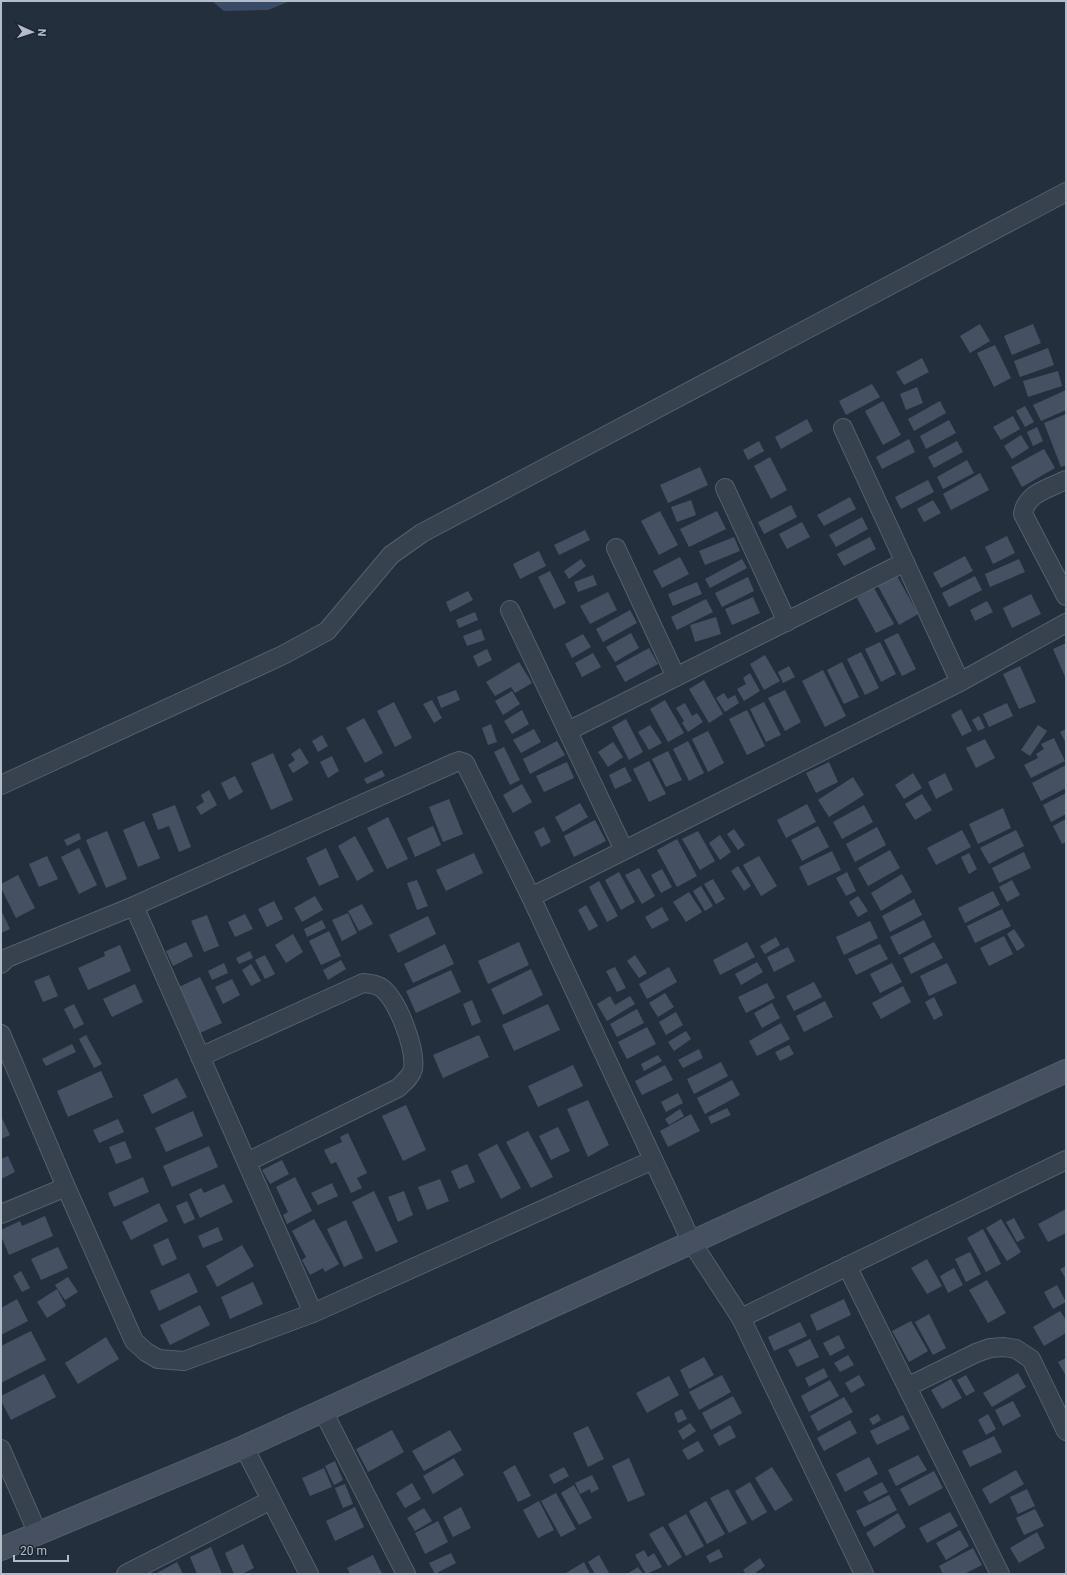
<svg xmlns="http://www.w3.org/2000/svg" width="1067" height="1575" viewBox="0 0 1067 1575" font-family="Roboto,sans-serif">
<rect width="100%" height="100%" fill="#242f3e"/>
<!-- water -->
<path fill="#394c67" d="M212,1h78l-22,9 -44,1z"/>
<!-- building -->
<path fill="#455162" d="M980,324l10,17 -20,12 -10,-17z
M1033,324l8,19 -29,12 -8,-19z
M995,345l16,33 -17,9 -17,-34z
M1048,348l6,17 -34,12 -6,-16z
M922,358l7,14 -25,13 -8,-13z
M1058,371l4,15 -34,11 -5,-16z
M872,384l8,13 -34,18 -7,-14z
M917,387l6,16 -17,7 -6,-16z
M1066,390v20l-25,11 -8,-16z
M883,401l18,34 -18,10 -18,-34z
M940,401l6,12 -32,18 -6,-12z
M1025,406l9,16 -9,5 -9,-16z
M1066,414v51l-5,2 -17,-44z
M1013,416l7,13 -19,11 -8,-13z
M807,419l6,12 -32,18 -6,-12z
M949,420l7,13 -30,16 -6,-13z
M1037,427l6,14 -10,5 -6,-14z
M1021,435l8,13 -17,11 -8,-13z
M909,439l6,13 -33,17 -6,-12z
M759,441l5,10 -16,9 -5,-10z
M957,441l6,11 -29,16 -6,-11z
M1044,449l11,19 -33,19 -11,-20z
M770,457l17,33 -16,9 -17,-33z
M967,460l7,13 -31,16 -6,-12z
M700,467l8,18 -40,18 -8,-18z
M980,473l9,17 -38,20 -8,-16z
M928,480l6,12 -33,17 -6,-12z
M850,497l6,12 -32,17 -7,-11z
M691,500l5,15 -19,7 -6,-15z
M933,500l8,13 -17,9 -7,-13z
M791,505l6,12 -33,17 -6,-12z
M660,511l18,34 -19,10 -18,-34z
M717,511l9,18 -37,18 -9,-18z
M862,517l6,12 -32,18 -7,-12z
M802,522l8,15 -23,12 -8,-15z
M585,530l5,10 -31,15 -5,-10z
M1007,536l8,17 -22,11 -8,-17z
M734,537l6,14 -35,14 -6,-14z
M870,537l6,12 -32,17 -7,-12z
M539,551l7,15 -26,13 -7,-15z
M965,556l8,15 -32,17 -8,-15z
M680,557l9,17 -27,14 -9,-17z
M581,559l5,7 -17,13 -5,-8z
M742,559l5,9 -37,20 -5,-9z
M1019,559l6,13 -35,15 -5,-13z
M550,571l16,32 -12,6 -16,-32z
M593,575l4,10 -19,7 -4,-10z
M897,576l21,38 -19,11 -21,-39z
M975,576l7,14 -33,17 -7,-14z
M748,577l6,14 -32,16 -7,-14z
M697,582l5,12 -29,12 -5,-12z
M874,588l20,36 -18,9 -19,-35z
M468,591l5,9 -23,12 -4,-10z
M608,592l9,18 -27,14 -10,-18z
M1031,594l10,20 -29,14 -9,-20z
M753,597l7,16 -28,12 -7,-16z
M706,599l7,13 -36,18 -6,-13z
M987,601l6,11 -18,9 -5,-11z
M630,610l7,13 -34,19 -7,-13z
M475,612l3,8 -19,8 -3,-8z
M716,617l5,17 -26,8 -5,-17z
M481,629l4,11 -18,6 -4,-10z
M631,633l8,15 -24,14 -9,-15z
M898,633l18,36 -14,7 -18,-36z
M583,634l8,13 -19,11 -7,-14z
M880,642l16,32 -15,8 -16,-33z
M1066,643v36l-13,-30z
M649,648l9,16 -33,18 -9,-16z
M487,649l5,11 -14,7 -5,-11z
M861,652l18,36 -14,7 -18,-36z
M593,653l8,14 -19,10 -7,-14z
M765,655l15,26 -16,9 -14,-26z
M519,662l13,21 -17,10 -4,-6 -16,9 -9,-14z
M842,662l17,35 -15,7 -17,-34z
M789,666l6,11 -12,6 -5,-11z
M1020,666l16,36 -17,7 -16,-35z
M823,670l23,46 -21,11 -23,-46z
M750,673l10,18 -16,10 -7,-12 9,-5 -3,-6z
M704,680l19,34 -14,9 -20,-34z
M456,690l4,10 -19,8 -4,-11z
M785,690l16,32 -16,9 -17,-33z
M512,691l8,13 -17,11 -8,-14z
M724,693l4,6 7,-4 4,8 -14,9 -9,-14z
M432,700l10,18 -8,5 -11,-19z
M665,700l19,33 -16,9 -18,-33z
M394,702l18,36 -17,9 -18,-36z
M764,702l17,33 -15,7 -16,-33z
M685,703l7,13 5,-3 6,9 -15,10 -6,-9 2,-2 -8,-13z
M1007,703l6,13 -24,11 -6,-13z
M961,709l11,22 -10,5 -11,-21z
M522,710l7,14 -17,10 -8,-13z
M747,710l18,36 -18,9 -18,-36z
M979,716l6,12 -7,3 -6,-11z
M364,718l19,35 -18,10 -19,-35z
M626,719l17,33 -14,8 -17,-33z
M491,724l6,18 -9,3 -6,-17z
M650,725l12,18 -13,7 -11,-18z
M1038,725l9,6 -17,25 -9,-6z
M534,729l7,13 -20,11 -8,-13z
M1066,729v14l-6,-11z
M708,731l16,32 -16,9 -16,-33z
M322,735l6,11 -10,6 -6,-11z
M1054,738l11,23 -34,17 -7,-13 14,-7 -2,-4 8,-5 -3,-5z
M985,739l10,19 -19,10 -10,-20z
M557,741l8,14 -35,19 -7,-15z
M688,741l16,32 -15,8 -16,-32z
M613,742l10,15 -15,10 -10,-15z
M504,747l16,33 -10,5 -16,-33z
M300,748l9,15 -16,10 -5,-8 7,-5 -4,-6z
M668,751l14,29 -16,7 -14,-28z
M273,753l20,47 -22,10 -20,-47z
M332,756l7,15 -11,7 -8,-16z
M649,761l17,33 -17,8 -16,-33z
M567,762l7,16 -30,14 -8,-16z
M829,762l9,20 -22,11 -10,-20z
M1066,765v23l-25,13 -9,-18z
M625,767l7,14 -17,8 -6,-14z
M382,770l3,6 -18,8 -3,-5z
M913,773l9,15 -18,11 -9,-14z
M945,773l8,17 -17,9 -8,-17z
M235,776l8,16 -14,8 -8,-17z
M853,777l11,18 -35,22 -11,-17z
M522,784l10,18 -19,11 -10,-18z
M209,790l8,15 -16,10 -5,-8 8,-5 -3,-7z
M1066,793v21l-15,8 -8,-17z
M922,794l10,16 -17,10 -10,-16z
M449,799l14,35 -20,8 -14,-35z
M580,803l8,14 -25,15 -8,-15z
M807,804l9,18 -30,16 -9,-18z
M175,805l16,42 -12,5 -10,-26 -11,4 -6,-16z
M864,805l9,17 -31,17 -9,-17z
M1003,808l8,20 -33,16 -9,-20z
M388,817l20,42 -21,10 -20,-41z
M1066,819v23l-4,2 -9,-18z
M595,820l11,21 -32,16 -10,-21z
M144,821l16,37 -22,9 -15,-37z
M433,826l8,19 -26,12 -8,-19z
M818,826l11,21 -27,14 -11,-21z
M544,827l7,15 -10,5 -7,-15z
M877,827l9,18 -31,17 -9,-18z
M734,829l11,16 -7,5 -11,-16z
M962,830l9,17 -35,18 -9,-17z
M1016,830l8,16 -35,18 -9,-16z
M107,831l20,48 -21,9 -20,-48z
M698,831l17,30 -15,9 -18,-31z
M79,833l2,6 -14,7 -3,-6z
M720,835l11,17 -11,8 -11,-17z
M355,836l19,35 -17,10 -19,-35z
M677,839l20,37 -20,11 -20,-37z
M79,848l18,37 -18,9 -18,-37z
M326,848l13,29 -20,9 -13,-28z
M890,850l10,18 -32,18 -10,-18z
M832,851l9,19 -33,16 -9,-19z
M1024,852l7,16 -32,15 -7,-15z
M474,853l9,20 -37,18 -10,-21z
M969,853l8,16 -8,5 -8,-17z
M47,856l11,23 -19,8 -10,-23z
M759,856l18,30 -16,10 -18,-31z
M738,866l13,20 -7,5 -13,-20z
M639,868l16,28 -13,8 -17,-29z
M662,869l10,18 -11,6 -10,-18z
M619,872l16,30 -14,8 -16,-30z
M847,872l9,19 -10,5 -10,-18z
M902,874l10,18 -31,19 -10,-18z
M18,875l17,33 -19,10 -15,-30v-4z
M713,879l12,20 -9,5 -12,-20z
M417,880l11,26 -11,4 -10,-27z
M1012,880l8,15 -13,7 -8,-15z
M599,881l19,35 -11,6 -18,-35z
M701,886l12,20 -8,5 -12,-20z
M993,891l7,14 -35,18 -7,-15z
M689,892l13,20 -16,10 -13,-20z
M315,896l8,14 -21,12 -8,-14z
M858,896l10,15 -10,6 -9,-15z
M914,899l8,16 -32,17 -8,-16z
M274,901l9,18 -16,8 -9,-18z
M362,904l11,20 -14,7 -11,-20z
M586,905l12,21 -9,5 -11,-21z
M662,907l7,13 -17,9 -7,-12z
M1002,909l9,17 -36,17 -8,-17z
M1,910l9,19 -9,4z
M348,913l9,20 -15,8 -10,-21z
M245,914l8,15 -18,8 -7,-15z
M207,915l12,31 -15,6 -13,-31z
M428,916l8,18 -38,19 -9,-18z
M322,920l4,8 -19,9 -3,-8z
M924,920l8,17 -33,18 -9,-18z
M870,921l8,17 -34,17 -8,-18z
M1014,929l11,17 -8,5 -10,-17z
M329,931l12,25 -20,9 -12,-24z
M293,934l10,18 -17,11 -11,-18z
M1004,936l9,18 -24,12 -9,-18z
M776,937l4,8 -15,9 -5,-8z
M186,942l7,14 -20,10 -7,-15z
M519,942l10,23 -41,19 -10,-23z
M747,942l8,15 -35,18 -7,-15z
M934,942l9,16 -32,16 -8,-16z
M445,944l9,20 -41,19 -9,-19z
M880,944l8,15 -32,16 -8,-16z
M120,945l11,26 -43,19 -10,-22 27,-12 -1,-4z
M788,947l7,14 -21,11 -7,-15z
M250,951l3,7 -14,6 -3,-6z
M265,955l10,19 -10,5 -10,-19z
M635,955l12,18 -8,5 -12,-17z
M341,960l5,9 -18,11 -5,-10z
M757,962l6,10 -22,13 -6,-11z
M224,963l4,10 -16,7 -4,-9z
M892,963l10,19 -22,11 -10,-19z
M947,963l10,20 -28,13 -9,-20z
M251,964l10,17 -10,5 -9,-16z
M615,967l11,21 -9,4 -11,-21z
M669,967l8,15 -30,17 -8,-15z
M531,969l12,26 -40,20 -12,-26z
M451,970l10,22 -45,21 -10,-22z
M49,975l9,21 -15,6 -9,-21z
M200,977l22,46 -22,10 -21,-46z
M232,979l8,16 -17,9 -8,-17z
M814,982l8,15 -28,14 -8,-15z
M767,983l8,15 -29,15 -8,-16z
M135,984l8,18 -31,15 -9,-18z
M903,986l8,16 -30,17 -9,-16z
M665,993l9,14 -16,10 -9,-14z
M610,996l5,9 15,-9 5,8 -28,17 -10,-17z
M934,997l9,18 -9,5 -9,-18z
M472,1000l9,22 -9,4 -9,-22z
M825,1001l8,16 -29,15 -8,-16z
M772,1003l8,15 -18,10 -8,-15z
M74,1004l10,20 -10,5 -10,-20z
M548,1004l12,26 -46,21 -12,-26z
M637,1009l7,14 -27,14 -7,-13z
M676,1012l7,13 -17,10 -7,-13z
M781,1023l9,16 -33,17 -8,-15z
M647,1027l9,17 -29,15 -9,-17z
M686,1031l5,8 -17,12 -6,-9z
M86,1035l16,29 -8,4 -15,-29z
M479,1035l10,22 -46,21 -10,-23z
M72,1044l4,8 -30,14 -4,-7z
M789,1045l5,9 -14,7 -5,-9z
M699,1049l4,9 -20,10 -5,-8z
M658,1055l4,6 -18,10 -3,-7z
M721,1062l7,14 -34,18 -7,-15z
M573,1065l10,21 -45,21 -10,-21z
M665,1065l8,15 -31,15 -7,-14z
M101,1071l12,26 -45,20 -11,-26z
M177,1078l10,19 -35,17 -9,-19z
M732,1080l8,15 -35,19 -8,-16z
M678,1093l5,10 -17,9 -5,-10z
M588,1100l21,45 -21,12 -21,-48z
M406,1105l20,45 -23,11 -21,-45z
M727,1108l4,7 -20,9 -3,-7z
M680,1109l4,7 -15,9 -4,-6z
M193,1111l10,25 -37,16 -11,-24z
M691,1114l9,17 -32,16 -8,-16z
M1,1118h1l8,17 -9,4z
M118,1119l6,13 -25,11 -6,-13z
M558,1127l12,24 -19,9 -12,-24z
M528,1131l25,46 -22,11 -25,-46z
M348,1133l19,40 -10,5 5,10 -11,5 -15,-31 -5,2 -7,-14 18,-8 -2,-5z
M125,1141l7,17 -16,6 -7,-17z
M497,1144l24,44 -20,11 -23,-45z
M209,1146l9,21 -46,20 -9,-21z
M8,1156l7,16 -14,7v-20z
M282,1160l7,14 -19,10 -8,-14z
M467,1164l8,18 -16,7 -8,-18z
M143,1177l6,15 -35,15 -6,-14z
M295,1177l17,34 -25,13 -4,-9 5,-3 -12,-25z
M440,1179l9,22 -22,9 -9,-23z
M332,1183l6,13 -20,9 -7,-12z
M224,1184l9,18 -33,16 -11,-24 12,-6 3,5z
M374,1191l24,51 -22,10 -24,-50z
M404,1191l9,24 -15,7 -10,-25z
M187,1201l8,18 -11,5 -8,-18z
M159,1203l9,18 -37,19 -9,-18z
M1066,1209v24l-18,9 -10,-18z
M45,1216l8,20 -44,19 -8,-19v-6l19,-9 2,5z
M1014,1218l11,20 -8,4 -11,-20z
M314,1219l25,45 -14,8 -2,-4 -13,7 -8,-15 4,-3 -14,-26z
M1001,1219l20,33 -14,9 -21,-33z
M346,1220l17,38 -19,9 -17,-38z
M218,1227l5,13 -20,8 -5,-12z
M983,1229l18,35 -15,8 -19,-34z
M168,1238l9,21 -15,7 -9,-21z
M242,1245l12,21 -37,21 -11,-21z
M58,1247l10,21 -27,12 -10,-21z
M970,1252l11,22 -15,8 -11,-23z
M927,1259l15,27 -15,8 -16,-26z
M1066,1266v13l-6,-10z
M954,1268l9,17 -15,8 -8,-17z
M21,1271l9,17 -8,4 -9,-16z
M189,1273l9,19 -39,19 -9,-20z
M68,1277l10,15 -13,8 -10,-15z
M987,1280l19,33 -18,10 -19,-33z
M253,1282l10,22 -33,15 -9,-22z
M1057,1285l9,17 -13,7 -9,-17z
M57,1289l9,17 -19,12 -10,-16z
M17,1299l11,22 -27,14v-27z
M844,1299l7,16 -34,16 -7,-16z
M200,1305l10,20 -40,20 -10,-20z
M1060,1311l6,9v13l-22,13 -11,-19z
M929,1314l17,34 -13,7 -18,-33z
M911,1321l17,30 -19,11 -17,-31z
M800,1322l7,14 -33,15 -6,-14z
M31,1331l15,29 -45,23v-37z
M839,1335l6,13 -15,8 -7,-13z
M106,1337l13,22 -41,25 -13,-21z
M810,1339l9,18 -22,10 -9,-17z
M848,1355l6,10 -14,7 -6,-9z
M704,1357l10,18 -25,14 -9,-19z
M1066,1358v18l-8,-14z
M824,1368l4,9 -19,10 -4,-9z
M1018,1373l8,14 -34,20 -9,-14z
M44,1374l12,23 -45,23 -10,-19v-5z
M722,1375l9,17 -32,18 -10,-18z
M859,1375l6,10 -14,8 -6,-10z
M966,1375l9,16 -9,5 -9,-16z
M669,1376l10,19 -32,18 -11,-20z
M951,1379l11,19 -20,11 -11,-19z
M830,1380l9,16 -30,16 -8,-16z
M733,1396l9,17 -31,17 -9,-17z
M844,1397l9,15 -35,19 -8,-15z
M1013,1401l8,15 -18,10 -8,-16z
M682,1409l5,10 -9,4 -4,-10z
M878,1414l3,6 -8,5 -4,-6z
M988,1414l8,15 -10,6 -8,-15z
M903,1415l7,14 -33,16 -7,-14z
M850,1420l7,13 -33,18 -7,-13z
M690,1423l6,8 -13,9 -5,-9z
M730,1425l6,12 -17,9 -6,-11z
M588,1426l16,33 -16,8 -15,-34z
M392,1430l12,22 -36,20 -12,-23z
M450,1430l12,20 -38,21 -12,-20z
M994,1436l8,16 -32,15 -8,-16z
M698,1441l6,10 -16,9 -6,-10z
M918,1455l9,15 -31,16 -8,-16z
M869,1457l9,17 -33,18 -9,-18z
M454,1458l10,17 -31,19 -10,-18z
M629,1458l16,37 -17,7 -16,-36z
M335,1461l8,19 -9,5 -9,-19z
M515,1465l16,31 -13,6 -15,-30z
M564,1467l5,9 -15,8 -5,-9z
M772,1467l21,33 -18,11 -20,-33z
M324,1468l8,19 -22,9 -8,-18z
M1016,1470l8,14 -34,20 -8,-15z
M934,1471l9,17 -34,18 -9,-17z
M592,1475l7,14 -8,4 -1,-4 -10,5 -5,-11z
M750,1482l17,30 -15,9 -17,-30z
M882,1482l6,10 -19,10 -6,-10z
M412,1483l9,16 -16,9 -9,-15z
M345,1484l8,20 -10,4 -8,-20z
M574,1485l18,33 -13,7 -18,-32z
M728,1489l19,34 -18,10 -19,-35z
M1027,1489l8,17 -17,8 -8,-17z
M556,1493l20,36 -15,8 -20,-36z
M889,1495l8,15 -33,17 -8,-16z
M539,1501l15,29 -16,8 -15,-28z
M706,1501l19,33 -18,10 -18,-33z
M355,1507l9,20 -29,14 -9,-20z
M461,1507l10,21 -18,9 -10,-20z
M424,1508l8,13 -17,10 -8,-13z
M1035,1509l9,17 -20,9 -8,-17z
M950,1512l8,14 -31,17 -8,-15z
M898,1513l8,14 -32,20 -8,-14z
M686,1514l18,32 -18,10 -18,-32z
M438,1521l10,21 -23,12 -10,-21z
M663,1526l19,31 -14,9 -19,-32z
M960,1530l9,16 -23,14 -10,-17z
M1037,1532l8,16 -26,15 -9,-15z
M243,1544l11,24 -12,6h-8l-9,-21z
M211,1547l11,27h-25l-7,-17z
M973,1548l9,17 -18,9h-21l-4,-8z
M719,1549l4,8 -13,6 -4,-7z
M644,1550l4,7 6,-4 8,14 -16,7 -11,-19z
M451,1553l5,10 -21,11 -6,-11z
M373,1555l9,19h-32l-3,-6z
M599,1555l10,18 -3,1h-11l-7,-12z
M760,1558l5,8 -11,8h-8l-3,-4z
M177,1562l6,12h-28z
M584,1562l6,12h-23l-1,-1z
M638,1567l5,7h-16z"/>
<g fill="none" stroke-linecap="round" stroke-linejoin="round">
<defs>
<path id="street" d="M843,428l117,254
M1066,480c-16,8 -40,13 -43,34l43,82
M725,488l62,134
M616,548l60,129
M510,610l114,240
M568,731l337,-169
M1,785l282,-130 44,-24 64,-76 31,-22 644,-341
M531,897l429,-215 106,-59
M134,906l179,407
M1,964l6,-6 127,-52 320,-143 5,-2 6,2 66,134 161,346 49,75 123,256
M1,1034l65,153 68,154 12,11 12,7 26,2 129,-48 340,-153
M200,1057l163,-74c7,1 14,1 20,6 15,13 33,59 30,80 -2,8 -10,14 -15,19l-151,74
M1,1214l65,-27
M847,1266l153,308
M741,1318l325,-158
M907,1387l69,-34 14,-5 14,-1 12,2 15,10 35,72
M323,1411l83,163
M244,1447l65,127
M1,1449l37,85
M126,1574l145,-74"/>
<path id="secondary" d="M1,1549l243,-102 822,-376"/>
</defs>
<!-- street casing -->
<use href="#street" stroke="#565f6c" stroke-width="20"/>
<!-- secondary casing -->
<use href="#secondary" stroke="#565f6c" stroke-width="24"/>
<!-- street -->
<use href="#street" stroke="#38414e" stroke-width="18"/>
<!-- secondary -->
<use href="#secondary" stroke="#465061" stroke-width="22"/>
</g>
<!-- border -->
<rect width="1067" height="1575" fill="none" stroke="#b4bcc9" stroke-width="4"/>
<!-- north arrow -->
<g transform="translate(32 32) rotate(93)" stroke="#1d2633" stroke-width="3" paint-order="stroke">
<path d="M0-3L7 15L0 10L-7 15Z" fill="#b4bcc9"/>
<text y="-6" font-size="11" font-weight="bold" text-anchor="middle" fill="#b4bcc9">N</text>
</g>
<!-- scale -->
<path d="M14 1555v6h54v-6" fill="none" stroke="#b4bcc9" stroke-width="2"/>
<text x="20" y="1555" font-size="12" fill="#b4bcc9" stroke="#1d2633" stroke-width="3" paint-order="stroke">20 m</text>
</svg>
